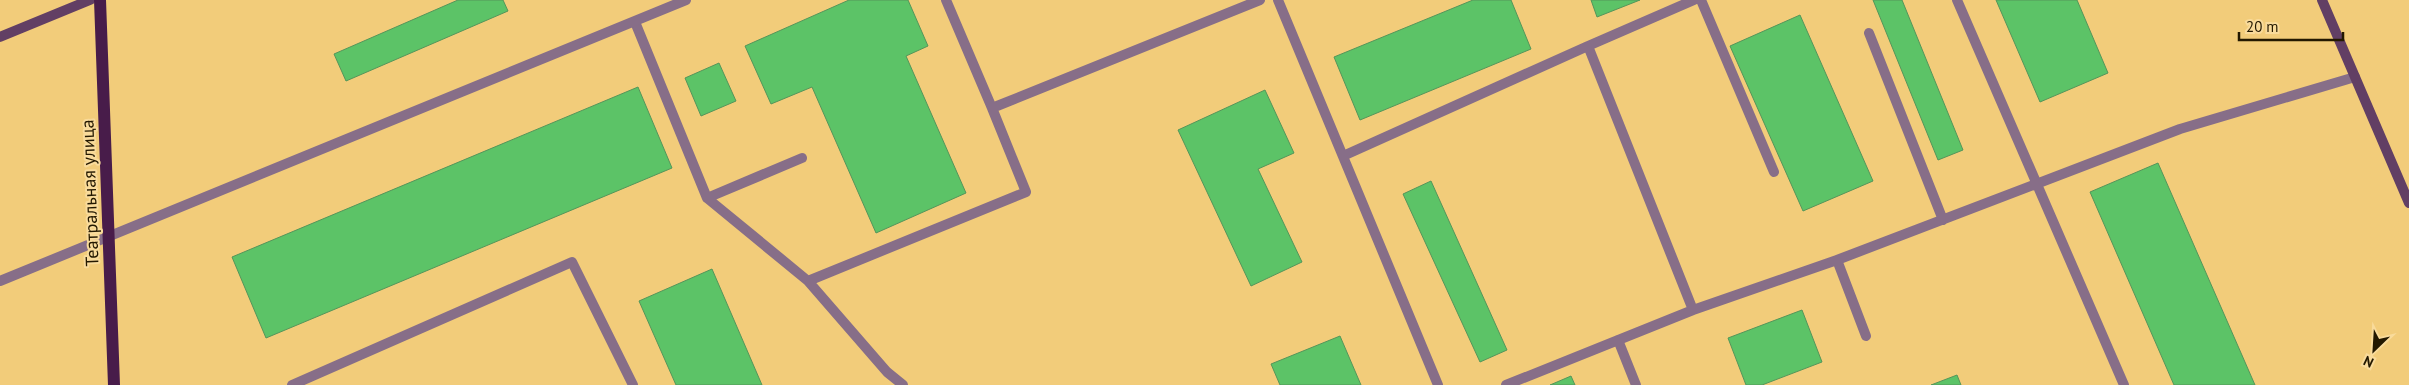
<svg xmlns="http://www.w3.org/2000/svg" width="2409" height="385" viewBox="0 0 2409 385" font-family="'PT Sans',sans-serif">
<rect width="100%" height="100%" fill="#f2cc7a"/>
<!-- building -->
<path fill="#5cc367" stroke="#55955a" d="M458,0h45l5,11 -162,70 -12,-27z
M849,0h59l20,46 -22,10 60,137 -90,40 -64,-146 -41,17 -26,-58z
M1473,0h38l20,49 -171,71 -26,-63z
M1591,0h49l-43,17z
M1873,0h29l61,150 -25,10z
M1996,0h81l31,73 -68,29z
M1800,15l73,166 -70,30 -73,-165z
M719,63l17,38 -35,15 -16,-38z
M638,87l34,81 -406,170 -34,-81z
M1265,90l29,63 -36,16 44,93 -51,24 -73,-156z
M2158,163l97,222h-81l-84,-193z
M1431,181l76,169 -27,12 -77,-168z
M712,269l50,116h-86l-37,-84z
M1802,310l20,52 -60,23h-16l-18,-47z
M1340,336l21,49h-81l-9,-21z
M1957,375l4,10h-30z
M1571,376l4,9h-25z"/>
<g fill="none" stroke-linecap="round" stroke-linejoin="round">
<!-- lane -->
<path stroke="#876e88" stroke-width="10" d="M946,0l46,108 268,-108
M1278,0l160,385
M1701,0l73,172
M1957,0l167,385
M635,22l72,176 101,83 218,-89 -34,-84
M1869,33l74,187
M1588,46l106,-46
M1343,156l245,-110 105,264
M707,198l95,-40
M1837,260l29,76
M808,281l79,91 16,13
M1618,340l18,45
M292,385l280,-123 61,123
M1506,385l187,-75 144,-50 343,-131 175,-52"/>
<!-- street -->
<path stroke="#876e88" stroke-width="10" d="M0,281l686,-281"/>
<!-- secondary -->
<path stroke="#623f64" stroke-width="10" d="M2322,0l87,203
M0,37l90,-37"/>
<!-- primary -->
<path stroke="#481c4a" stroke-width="12" d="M100,0l14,385"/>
</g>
<g text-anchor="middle" stroke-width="4" stroke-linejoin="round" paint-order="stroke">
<!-- street labels -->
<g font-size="18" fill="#231800" stroke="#f9db9b">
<text transform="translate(90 193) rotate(-92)" y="6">Театральная улица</text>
</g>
</g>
<!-- north arrow -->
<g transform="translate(2374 350) rotate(205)" stroke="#f9db9b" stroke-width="4" paint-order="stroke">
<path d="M0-4L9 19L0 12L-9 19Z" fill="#231800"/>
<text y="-8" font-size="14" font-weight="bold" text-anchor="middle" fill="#231800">N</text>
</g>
<!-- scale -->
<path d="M2239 32v8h104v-8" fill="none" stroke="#231800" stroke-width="2.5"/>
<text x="2246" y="32" font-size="15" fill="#231800" stroke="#f9db9b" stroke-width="4" paint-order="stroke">20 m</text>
</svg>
